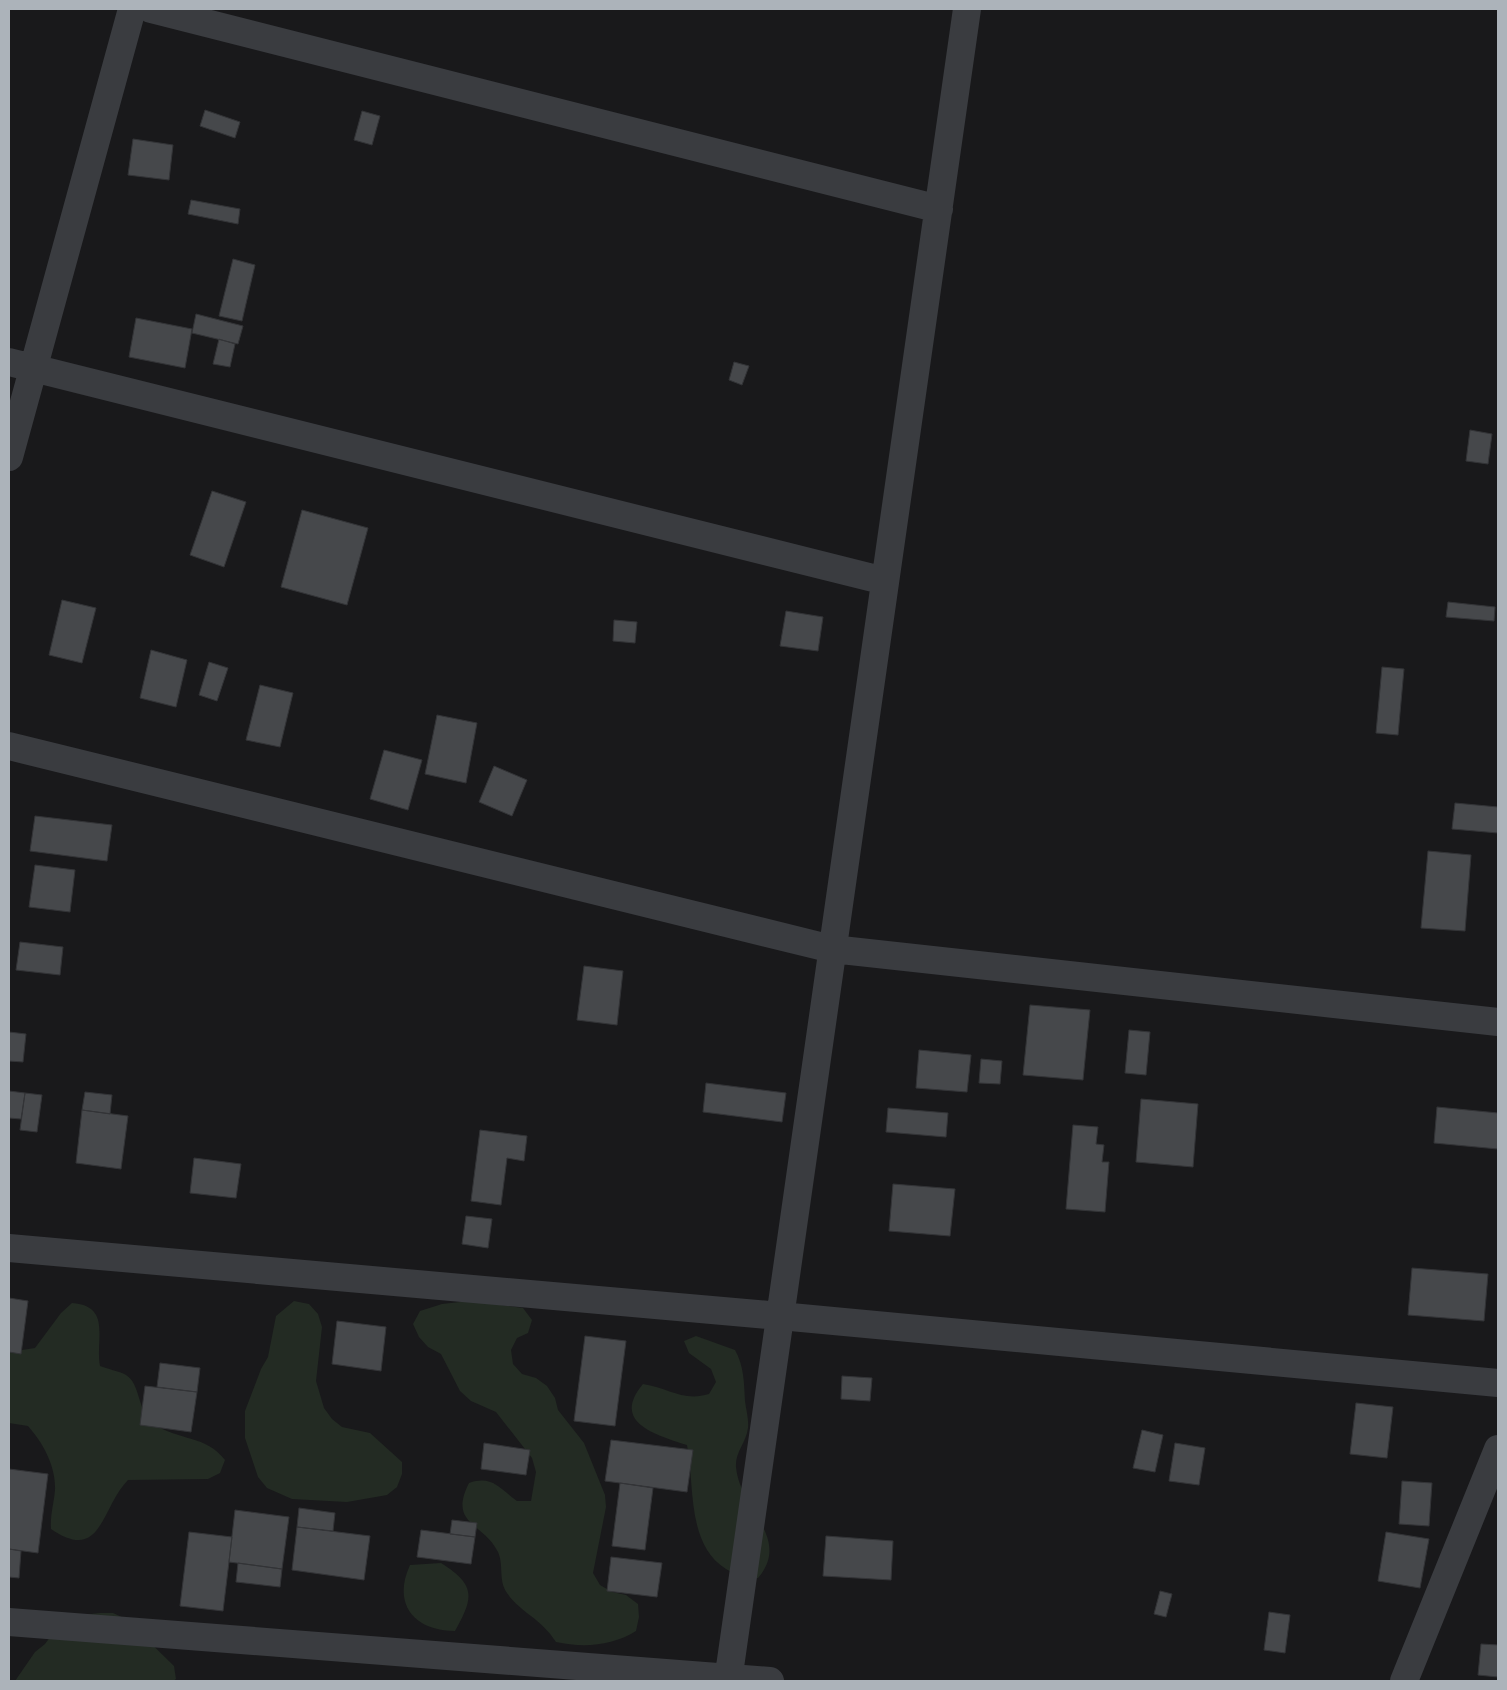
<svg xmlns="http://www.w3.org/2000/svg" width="1507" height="1690" viewBox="0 0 1507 1690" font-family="Barlow,sans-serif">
<rect width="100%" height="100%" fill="#19191b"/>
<!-- green -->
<path fill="#232b23" d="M294,1301l15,3 9,10 4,13 -6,54 8,27 8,11 10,8 28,6 32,29v12l-5,13 -10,8 -40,7 -55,-3 -25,-11 -9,-11 -13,-39v-27l16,-42 7,-12 8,-41z
M469,1301l54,7 9,12 -4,13 -11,5 -6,12 2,14 9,10 14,4 11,8 8,12 3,12 26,33 21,52 1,12 -13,66 7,12 12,7 14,3 12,9 1,13 -3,14c-24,15 -53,17 -80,11 -15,-24 -35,-29 -49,-49 -9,-13 -3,-28 -9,-41 -15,-30 -50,-27 -29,-69 23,-8 30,5 48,18h14l5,-29 -4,-14 -36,-46 -25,-11 -11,-10 -19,-37 -13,-7 -9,-10 -6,-13 7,-13 22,-7z
M72,1303c40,3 23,36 28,63 7,3 19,5 26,9 15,9 11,37 28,49 25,17 52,11 71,36l-5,13 -12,6 -80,1c-27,27 -26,84 -77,49 -1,-14 3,-26 4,-39 1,-24 -12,-47 -27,-64l-19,-3v-71l26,-4 26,-35z
M696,1336l39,14c9,16 9,32 10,51 1,9 4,18 3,27 -2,15 -13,24 -12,39 4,43 56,71 22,111 -13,2 -20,-2 -32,-9 -40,-25 -31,-84 -39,-124 -30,-10 -77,-22 -44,-61 26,4 40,18 66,10l7,-12 -5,-13 -22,-16 -5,-12z
M441,1563c35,22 33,34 14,68 -41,0 -63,-27 -45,-66z
M100,1613h13l13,6 48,47 2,13 -3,2h-158l20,-29 10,-8 8,-11 20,-17z"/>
<!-- building -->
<path fill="#46484b" stroke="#333437" d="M205,110l35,12 -5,16 -35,-12z
M362,111l18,5 -8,29 -18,-5z
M133,139l40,6 -4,35 -41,-5z
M191,200l49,9 -2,15 -50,-10z
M233,259l22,6 -13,56 -23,-5z
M196,314l47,12 -5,18 -46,-11z
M136,318l56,11 -7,39 -56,-11z
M219,339l16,5 -5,23 -17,-3z
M734,362l15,4 -7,19 -13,-5z
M1470,430l22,4 -4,30 -22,-3z
M212,491l34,11 -22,65 -34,-12z
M302,510l66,18 -21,77 -66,-18z
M62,600l34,8 -14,55 -33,-8z
M1448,602l47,5 -1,14 -48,-4z
M786,611l37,6 -5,34 -38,-5z
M614,620l23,2 -2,21 -22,-2z
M151,650l36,10 -11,47 -36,-9z
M209,662l19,6 -11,33 -18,-6z
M1382,667l22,2 -6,66 -22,-2z
M260,685l33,8 -13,54 -34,-7z
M437,715l40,8 -11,60 -41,-9z
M384,750l38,10 -14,50 -38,-11z
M494,766l33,14 -15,36 -33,-14z
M1455,803l43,4v26l-46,-4z
M35,816l77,9 -5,36 -77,-10z
M1428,851l43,4 -6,76 -44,-3z
M35,865l40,5 -5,42 -41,-5z
M20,942l43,5 -3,28 -44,-5z
M584,966l39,5 -6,54 -40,-5z
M1030,1005l60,5 -7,70 -60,-5z
M1129,1030l21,2 -4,43 -21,-2z
M9,1032l17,2 -3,28 -14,-1z
M919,1050l52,5 -4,37 -51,-4z
M981,1059l21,2 -2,23 -21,-1z
M706,1083l80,10 -4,29 -79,-10z
M9,1091l16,2 -4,26 -12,-1z
M85,1092l27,3 -2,19 -28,-4z
M25,1093l17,2 -5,37 -17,-2z
M1141,1099l57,5 -5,63 -57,-5z
M1437,1107l61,6v36l-64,-6z
M888,1108l60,5 -2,24 -60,-5z
M82,1110l46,6 -7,53 -45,-6z
M1073,1125l25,2 -2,17 8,1 -2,17h7l-4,50 -39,-3z
M480,1130l47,6 -3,25 -17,-3 -6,47 -30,-4z
M194,1158l47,6 -5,34 -46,-5z
M893,1184l62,5 -5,47 -61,-5z
M466,1216l26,3 -4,29 -26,-4z
M1412,1268l76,6 -4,47 -76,-6z
M9,1298l19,3 -7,53 -12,-2z
M337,1321l49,6 -5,44 -49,-7z
M585,1336l41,5 -11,85 -41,-5z
M160,1363l40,5 -3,24 -40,-5z
M842,1376l30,2 -2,23 -29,-2z
M145,1386l52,6 -6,40 -51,-7z
M1356,1403l37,4 -6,51 -37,-4z
M1142,1430l21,5 -8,37 -22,-4z
M611,1440l82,10 -6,42 -82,-11z
M484,1443l46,7 -4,25 -45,-6z
M1175,1443l30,5 -6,37 -30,-4z
M9,1469l39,5 -10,79 -29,-4z
M1402,1481l30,2 -3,43 -30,-2z
M620,1483l33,5 -8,62 -33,-4z
M299,1508l36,5 -2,18 -36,-4z
M235,1510l54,7 -7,52 -53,-7z
M452,1520l25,3 -2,14 -25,-3z
M297,1527l73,9 -6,44 -72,-10z
M421,1530l54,7 -4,27 -54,-7z
M189,1532l43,5 -9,74 -43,-5z
M1386,1532l43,7 -9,49 -42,-7z
M826,1536l67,5 -2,39 -68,-4z
M9,1549l12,2 -2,27 -10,-1z
M611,1557l51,6 -5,34 -50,-6z
M238,1563l44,6 -2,18 -44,-5z
M1160,1591l12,3 -6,23 -12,-3z
M1269,1612l21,3 -5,38 -21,-3z
M1481,1644l17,1v32l-20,-2z"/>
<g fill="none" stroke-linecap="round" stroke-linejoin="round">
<!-- street -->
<path stroke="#3a3c40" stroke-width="28" d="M151,9l788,200
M9,362l876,219
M9,457l123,-448
M9,746l823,203 666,73
M9,1248l771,68 718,67
M9,1622l761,59
M728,1681l239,-1672
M1404,1681l94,-232"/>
</g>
<!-- border -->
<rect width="1507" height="1690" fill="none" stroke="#acb3ba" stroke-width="20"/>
</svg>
